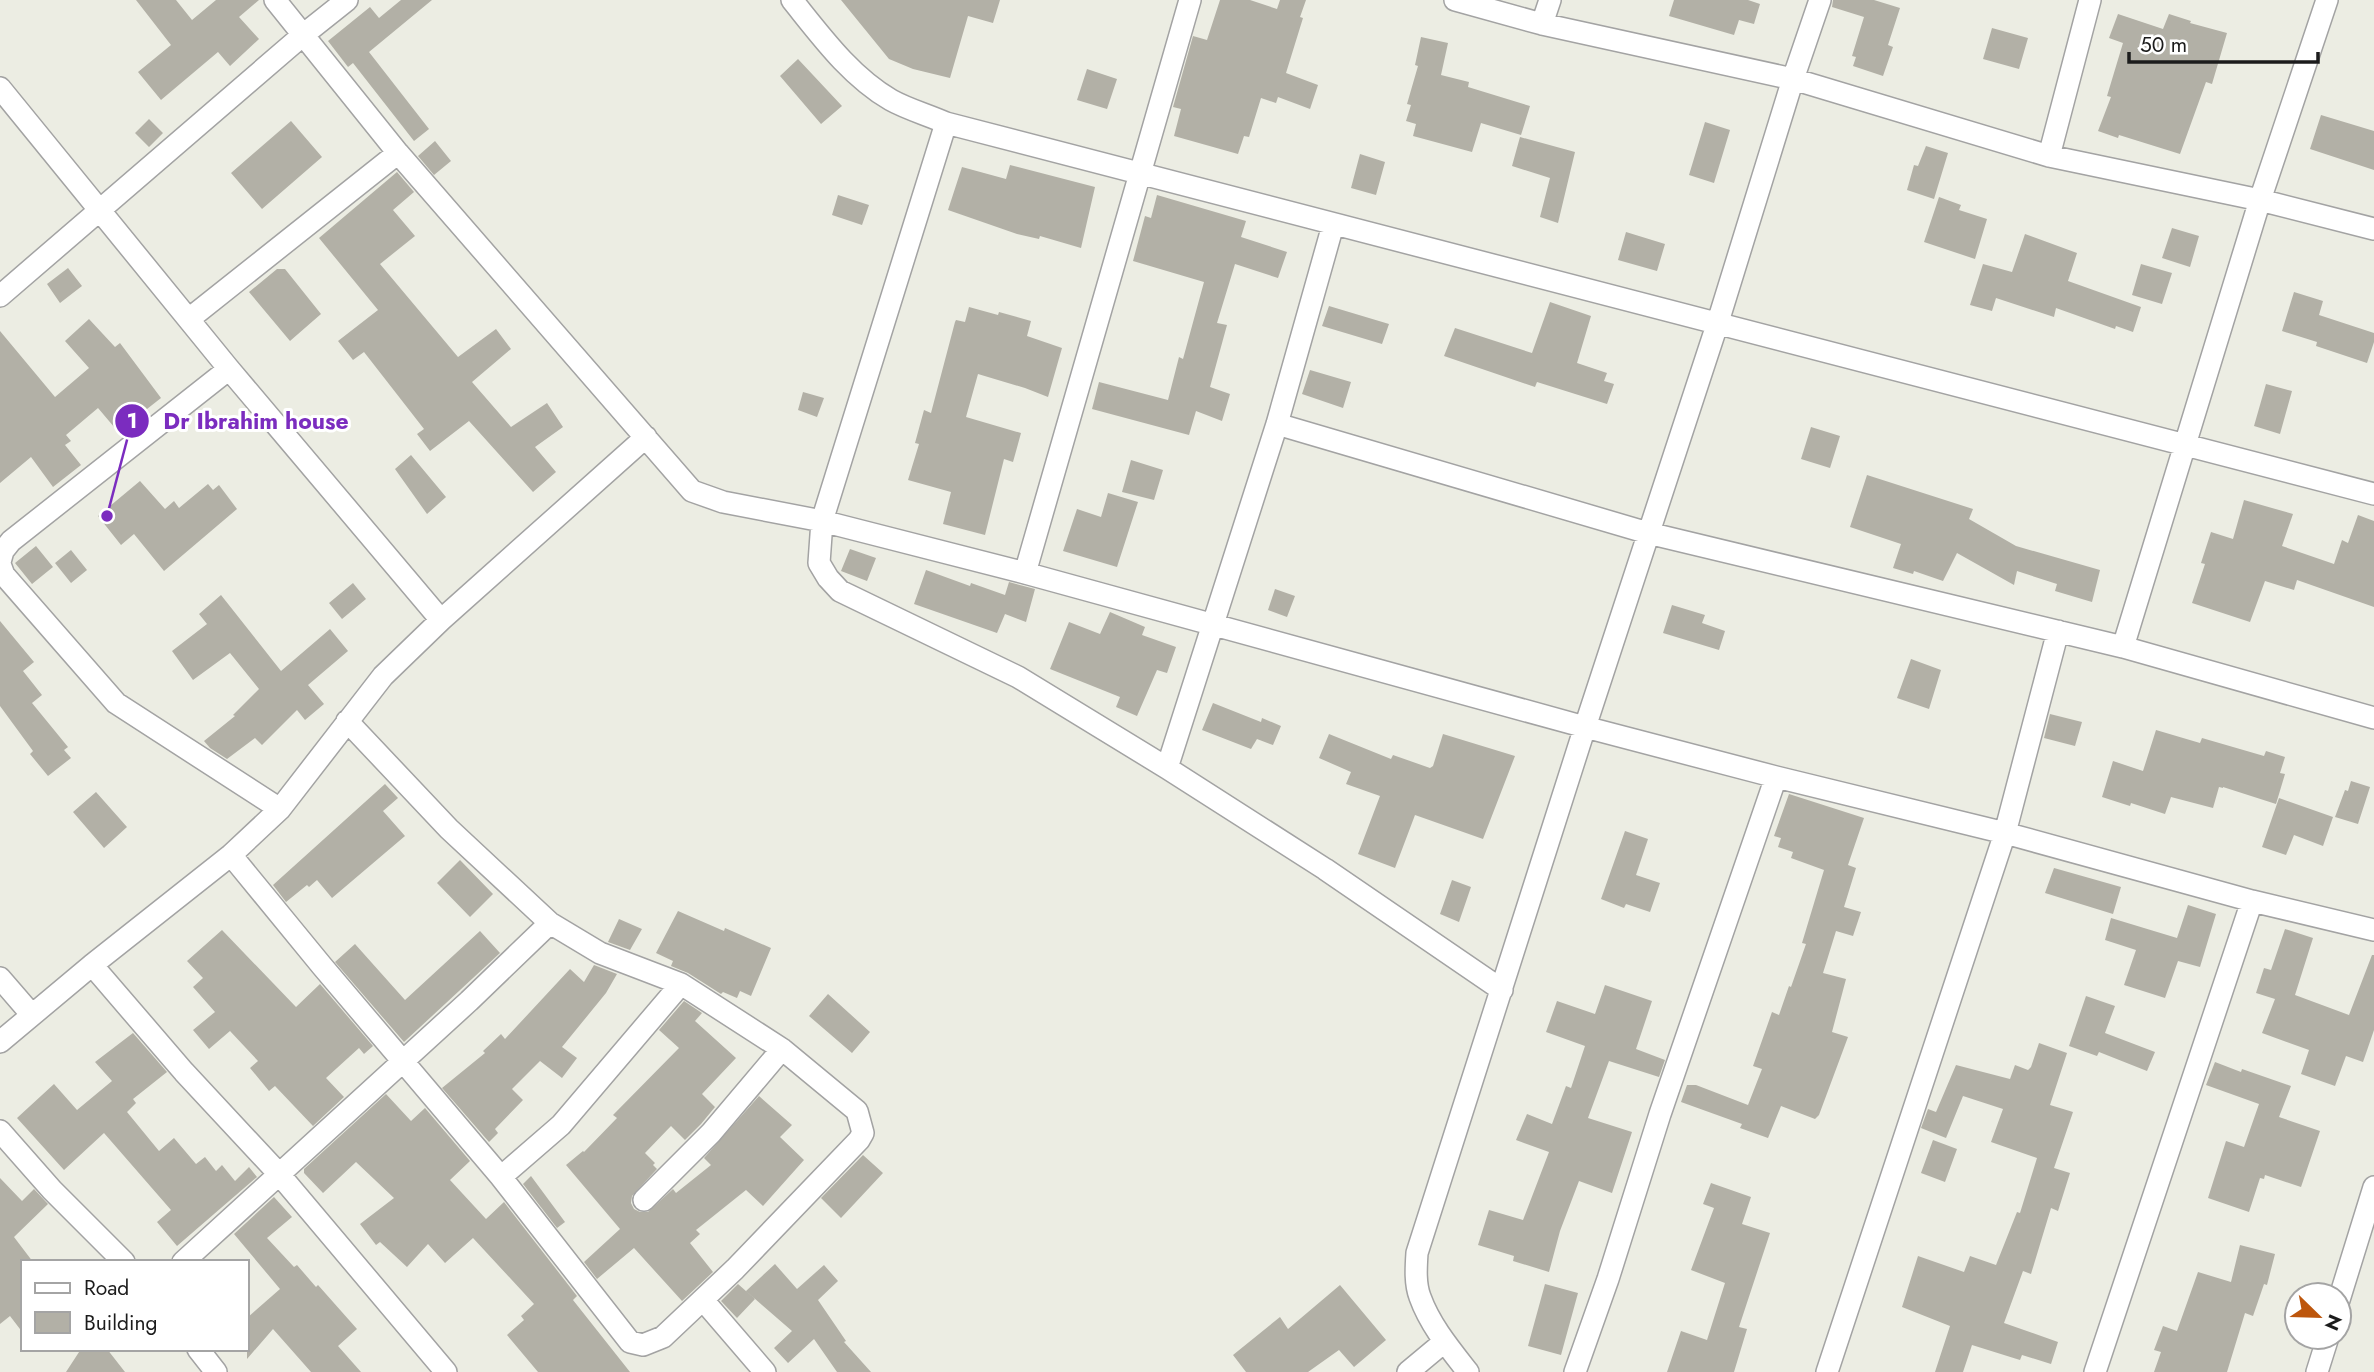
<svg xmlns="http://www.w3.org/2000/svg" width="2374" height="1372" viewBox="0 0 2374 1372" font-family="Jost,sans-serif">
<rect width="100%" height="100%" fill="#ecede3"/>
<!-- building -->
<path fill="#b2b0a6" d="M136,0h40l16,20 24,-20h43l-20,17 20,22 -29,27 -12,-14 -57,48 -23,-28 33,-27z
M401,0h31l-63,52 60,77 -15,12 -61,-78 -5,4 -20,-26 42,-34 9,11z
M841,0h159l-7,23 -25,-7 -18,62 -37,-9 -24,-10z
M1220,0h30l27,9 3,-9h26l-6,17 3,1 -17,55 32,12 -8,24 -32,-12 -2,6 -15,-5 -12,39 -5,-1 -6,18 -64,-18 7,-27 -8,-2 20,-71 14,4z
M1674,0h74l12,4 -6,20 -15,-4 -5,15 -65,-19z
M1833,0h41l26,8 -12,37 5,2 -10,29 -30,-10 3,-9 -4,-1 12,-39 -32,-10z
M2118,14l45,15 6,-15 22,7 -1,2 37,10 -15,51 -6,-2 -26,72 -61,-19 -1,3 -20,-7 13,-34 -4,-1 16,-53 -14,-5z
M1992,28l36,10 -9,31 -36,-10z
M1421,37l27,6 -7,32 28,7 -1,5 62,19 -9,29 -40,-12 -9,29 -59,-16 3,-12 -10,-3 5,-16 -4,-1 11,-38 -3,-1z
M798,59l44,47 -21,18 -41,-48z
M1087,69l30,10 -10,30 -30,-9z
M2321,115l53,16v39l-64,-21z
M149,119l14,14 -14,14 -14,-14z
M291,121l31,36 -60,52 -31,-36z
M1705,122l25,8 -16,53 -25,-8z
M1520,137l55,15 -17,71 -18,-6 10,-39 -38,-12z
M435,141l16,20 -17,14 -16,-19z
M1926,146l22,7 -14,46 -27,-9 7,-25 4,1z
M1360,154l25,8 -9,33 -25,-7z
M1010,165l85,22 -14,61 -41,-12 -1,3 -22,-5 -69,-24 14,-43 44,12z
M397,172l17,20 -21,18 22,26 -35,28 78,93 38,-28 15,20 -39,33 39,45 36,-24 16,24 -28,20 21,25 -23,20 -64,-71 -39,30 -13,-17 7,-5 -60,-77 -11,8 -15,-19 40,-31 -59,-72z
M838,195l31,10 -7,20 -30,-10z
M1157,195l89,26 -5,16 46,15 -9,26 -43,-14 -18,59 10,2 -17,62 20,7 -8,27 -26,-10 -7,24 -97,-26 7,-27 69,18 11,-43 4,2 21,-77 -71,-21 12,-45 6,2z
M1939,197l22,8 -2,5 28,9 -12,40 -51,-17z
M2172,228l27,8 -9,31 -28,-9z
M1626,232l39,12 -8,27 -39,-11z
M2025,234l52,19 -9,28 73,26 -8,25 -17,-6 -1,3 -59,-21 -2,9 -58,-19 -4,13 -22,-6 13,-41 29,8z
M2141,264l31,9 -10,31 -30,-9z
M68,268l14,18 -22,17 -13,-19z
M277,269h8l36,45 -31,27 -41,-49z
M2294,292l29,9 -4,14 55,18v9l-7,21 -51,-17 1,-4 -35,-11z
M1550,302l41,14 -14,47 30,10 -3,8 10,3 -7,20 -70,-22 -2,5 -91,-31 11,-28 77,25z
M1329,306l60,18 -7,20 -60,-18z
M969,307l29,8 1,-3 32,9 -4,15 35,12 -14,49 -23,-9 -47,-14 -12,43 55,16 -8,29 -9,-3 -19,76 -42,-11 8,-32 -43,-12 11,-36 -4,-1 9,-33 7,3 24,-91 1,-2 9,2z
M89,319l26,28 5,-4 41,55 -28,22 2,2 -15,12 -22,-26 -32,27 5,6 -6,4 16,20 -28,22 -22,-30 -31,26v-152l55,66 34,-29 -24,-27z
M1310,370l41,12 -8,26 -41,-14z
M2266,384l26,7 -12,43 -26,-8z
M803,392l21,6 -7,19 -19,-7z
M1811,427l29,9 -10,32 -29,-9z
M411,455l35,42 -19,17 -32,-45z
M1131,460l32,10 -9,30 -32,-8z
M1867,475l106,34 -4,10 47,27 84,24 -8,32 -37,-11 2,-7 -40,-13 -3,14 -57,-32 -14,28 -29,-10 -1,3 -20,-6 8,-24 -51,-17z
M140,481l25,28 9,-8 5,7 29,-24 5,6 6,-5 18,24 -73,62 -30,-37 -13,11 -23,-29z
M1108,493l30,9 -21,65 -54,-16 14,-42 24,8z
M2244,500l49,14 -11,32 52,18 8,-24 6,3 10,-28 16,6v86l-77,-27 -3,10 -29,-9 -15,41 -58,-19 13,-39 -4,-1 10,-31 22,7z
M36,546l17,21 -21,17 -17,-21z
M850,549l26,9 -9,23 -26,-10z
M71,550l16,20 -16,13 -16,-20z
M926,570l44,16 1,-3 34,12 4,-13 26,7 -9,33 -21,-8 -8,19 -83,-29z
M353,583l13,16 -24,20 -13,-16z
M1275,589l20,7 -8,21 -19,-7z
M221,595l60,76 49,-42 18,22 -40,34 16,19 -19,16 -8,-10 -35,35 -7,-7 -28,21 -17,-11 -6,-7 31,-25 -2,-1 26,-26 -29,-36 -37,27 -21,-29 35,-27 -8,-10z
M1672,605l33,10 -3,8 23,8 -6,19 -56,-17z
M1110,612l35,15 -3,8 34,12 -9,26 -10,-3 -20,46 -21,-9 4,-10 -70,-28 19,-47 31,12z
M0,621l34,41 -11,9 19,24 -10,8 36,44 -4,3 7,8 -23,18 -18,-22 3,-3 -33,-45z
M1911,659l30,11 -12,39 -32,-11z
M1213,703l48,19 1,-4 19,8 -8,19 -16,-6 -6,10 -49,-19z
M2050,714l32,8 -7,24 -31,-8z
M2156,730l44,13 2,-5 62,18 2,-5 19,6 -5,16 5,1 -9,30 -53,-17v1l-4,-1 -6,21 -42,-11 -6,17 -34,-11 -1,3 -28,-9 11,-36 30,10z
M1329,734l62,25 2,-4 37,13 3,-2 10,-32 72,22 -32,83 -68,-24 -20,53 -37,-14 22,-58 -34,-12 5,-12 -32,-14z
M2351,781l19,6 -12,37 -23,-7 10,-27 3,1z
M385,784l13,14 -15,13 22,25 -73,62 -15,-18 -8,7 -2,-2 -21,17 -13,-17z
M96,792l31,35 -23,21 -31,-36z
M1789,794l75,24 -16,47 8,3 -12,39 17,5 -8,24 -17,-5 -13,42 23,6 -14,53 16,5 -29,78 -4,4 -34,-13 -13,32 -28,-10 2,-4 -61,-22 6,-17h9l52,20 14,-36 -9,-3 12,-34 7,-20 7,3 10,-29 2,1 15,-43 -4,-1 22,-73 -33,-12 2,-6 -15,-5 3,-9 -7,-2z
M2279,798l54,19 -10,29 -29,-11 -8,20 -24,-8z
M1625,831l23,8 -12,36 24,8 -10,29 -24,-8 -2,4 -23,-9z
M460,860l33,34 -23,23 -33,-34z
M2054,868l67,19 -8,27 -68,-21z
M1452,880l19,7 -12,35 -19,-8z
M2188,905l28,9 -16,53 -22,-6 -13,37 -41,-13 12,-35 -31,-10 6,-22 66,20z
M678,911l46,20 1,-3 46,20 -20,48 -11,-5 -3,7 -14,-6 -2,2 -33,-21 -17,-7 2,-5 -17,-8z
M619,919l23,10 -12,21 -22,-8z
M2285,929l28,9 -18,57 54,20 23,-60h2v75l-11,32 -17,-6 -11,30 -34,-12 8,-24 -47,-17 13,-34 -19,-6 8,-25 7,2z
M222,930l74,77 24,-23 53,62 -9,8 -5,-6 -33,30 18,19 -31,29 -38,-40 -6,5 -19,-23 8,-7 -28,-30 -21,18 -16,-19 22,-18 -22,-25 10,-9 -16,-17z
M480,931l20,22 -96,89 -69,-80 20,-18 50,56z
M594,965l23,9 -11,19 -44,54 15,11 -15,20 -22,-17 -28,28 11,11 -28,29 3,4 -9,9 -47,-54 43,-35 -2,-2 18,-17 4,5 65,-70 14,13z
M1605,985l47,16 -16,48 29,11 -6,17 -50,-16 -21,57 44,14 -20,61 -33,-12 -19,50 -11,41 -36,-11 1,-5 -36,-11 11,-35 34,10 26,-68 -33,-12 11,-26 25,10 14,-38 5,2 14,-42 -39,-14 11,-31 38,13z
M828,994l42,38 -18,21 -43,-37z
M2086,996l29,10 -10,27 50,19 -8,19 -48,-19 -2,4 -28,-10z
M684,1001l18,12 -7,8 41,37 -34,36 13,13 -14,17 -16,16 -14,-14 -26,27 10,10 -2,2 4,4 -25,27 -1,7 3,6 6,3h8l25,-23 3,4 35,-28 -7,-7 55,-62 33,29 -12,12 24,23 -41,46 -17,-16 -50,40 4,4 -10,9 23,29 -31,29 -48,-53 -37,31 -13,-17 36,-33 -54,-64 17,-14 1,1 33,-34 -4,-3 66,-67 -20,-18z
M133,1033l34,39 -34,27 3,4 -9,9 32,39 15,-13 22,26 9,-7 11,14 6,-6 13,16 14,-14 8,10 -80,69 -20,-24 14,-12 -67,-77 -40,37 -47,-52 37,-34 23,26 35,-29 -17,-19z
M2039,1043l28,10 -17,52 23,7 -19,56 16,5 -12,38 -7,-3 -20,66 -8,-3 -19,52 54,19 -7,22 -29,-9 -2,5 -48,-15 -9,27h-28l15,-46 -48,-19 16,-51 46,16 6,-16 26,9 21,-53 3,1 17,-55 -46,-16 12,-33 -40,-13 -17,42 -25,-10 7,-19 8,3 20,-47 54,14 5,-14 13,5 3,-3z
M2215,1062l26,10 1,-3 49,17 -12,31 41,14 -19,56 -36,-12 -1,4 -4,-1 -11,34 -41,-14 18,-57 18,6 15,-43 -53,-19z
M386,1094l25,27 14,-13 45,53 -20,19 36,39 18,-17 73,94 -4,4 57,72h-92l-31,-37 17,-15 -3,-4 13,-12 -61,-66 -28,25 -17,-19 -21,23 -27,-25 -4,3 -16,-21 34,-26 -38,-36 -33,31 -19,-20v-4z
M1933,1140l24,9 -12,33 -24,-9z
M863,1155l20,18 -42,45 -20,-20z
M531,1176l34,46 -8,6 -34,-44z
M0,1178l22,23 12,-12 14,15 -34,33 19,25h-10v71l-13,-17 -10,8z
M1711,1183l40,14 -9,27 28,9 -31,94 8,2 -13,43h-67l14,-41 26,9 18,-57 -34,-13 23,-62 -11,-4z
M274,1197l18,20 -25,21 27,29 3,-2 19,22 2,-2 39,44 -19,17 23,26h-50l-38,-43 -26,30v-41l33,-29 -46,-55z
M2240,1245l35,9 -8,31 -3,-1 -11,32 -8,-3 -18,59h-73l7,-20 -7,-2 9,-24 14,5 21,-59 33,10z
M775,1264l22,25 27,-24 14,16 -20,19 28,41 -2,1 27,30h-34l-23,-33 -26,24 -14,-15 18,-17 -46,-40z
M738,1284l17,15 -18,19 -16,-17z
M1545,1284l33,9 -17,62 -33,-9z
M1340,1285l46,55 -32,27 -15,-17 -31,22h-62l-13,-17 47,-38 8,12z
M81,1349h26l18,23h-59z"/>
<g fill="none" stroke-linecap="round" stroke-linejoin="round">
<defs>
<path id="street" d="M275,0l123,153 294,338 31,11 99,19 203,52 560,154 191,50 229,56 247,68 122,29
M792,0c29,36 58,76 99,100 16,9 37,15 55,23l1428,371
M1455,0l87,24 251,55 256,77 211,44 114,29
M1542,24l8,-24
M0,88l229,281 212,251
M946,123l-124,398 -3,42 9,15 12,13 178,86 149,91 158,101 177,121
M2049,156l41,-156
M0,296l303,-261 44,-35
M189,319l209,-166
M1277,424l371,109 475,114 251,71
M0,562l3,-11 8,-10 218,-172
M0,564l4,11 112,128 164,106
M1025,573l165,-573
M2123,647l137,-447 67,-200
M1167,768l110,-344 56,-199
M231,855l91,111 179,211 129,165 13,3 20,-8 72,-68 124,-129 4,-7 -6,-22 -75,-62 -101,-65 -81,-31 -50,-30 -101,-94 -102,-108
M92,965l92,107 95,102 167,198
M0,978l32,37
M0,1042l92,-77 139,-110 49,-46 103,-133 58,-56 205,-183
M0,1131l52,59 72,72
M501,1177l60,-52 120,-141
M644,1200l67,-67 71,-84
M183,1262l286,-261 81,-78
M703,1300l62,72
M2339,1300l35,-113
M198,1349l18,23
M1408,1372l36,-30
M1468,1372c-18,-23 -38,-47 -48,-75 -5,-13 -4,-29 -3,-44l168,-526 132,-402 76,-246 27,-79
M1575,1372l33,-93 52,-165 116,-337
M1827,1372l178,-539 53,-202
M2095,1372l157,-471
M2317,1372l11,-35"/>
</defs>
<!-- street casing -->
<use href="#street" stroke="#a3a3a3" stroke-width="24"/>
<!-- street -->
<use href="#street" stroke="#fff" stroke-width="21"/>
</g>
<!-- callouts -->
<path fill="none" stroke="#7b2cbf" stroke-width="2.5" d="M107 516L132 421"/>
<g fill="#7b2cbf" stroke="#fff" stroke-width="2.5">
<circle cx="107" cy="516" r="7"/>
<circle cx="132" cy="421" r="18"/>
</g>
<g font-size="21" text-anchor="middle" font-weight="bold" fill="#fff">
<text x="132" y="428">1</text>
</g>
<g font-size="23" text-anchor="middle" font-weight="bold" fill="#7b2cbf" stroke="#fff" stroke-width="6" stroke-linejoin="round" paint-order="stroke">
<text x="256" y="429">Dr Ibrahim house</text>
</g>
<!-- legend -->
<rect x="21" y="1260" width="228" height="91" fill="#ffffff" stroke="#a4a4a4" stroke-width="2"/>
<rect x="35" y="1283" width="35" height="10" fill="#ffffff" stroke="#a4a4a4" stroke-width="2"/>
<text x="84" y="1295" font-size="21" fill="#1c1c1c">Road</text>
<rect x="35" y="1312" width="35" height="21" fill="#b2b0a6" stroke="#a4a4a4" stroke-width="2"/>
<text x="84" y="1330" font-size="21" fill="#1c1c1c">Building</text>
<!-- north arrow -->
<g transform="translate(2318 1316) rotate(113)"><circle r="33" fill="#ffffff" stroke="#a4a4a4" stroke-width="2"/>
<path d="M0-5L12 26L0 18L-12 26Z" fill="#bd560c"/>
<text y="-10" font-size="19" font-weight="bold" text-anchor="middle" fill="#1c1c1c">N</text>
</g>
<!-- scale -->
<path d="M2129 52v10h189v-10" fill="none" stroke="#1c1c1c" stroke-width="3.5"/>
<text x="2140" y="52" font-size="21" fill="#1c1c1c" stroke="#ffffff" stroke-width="5" paint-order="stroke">50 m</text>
</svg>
